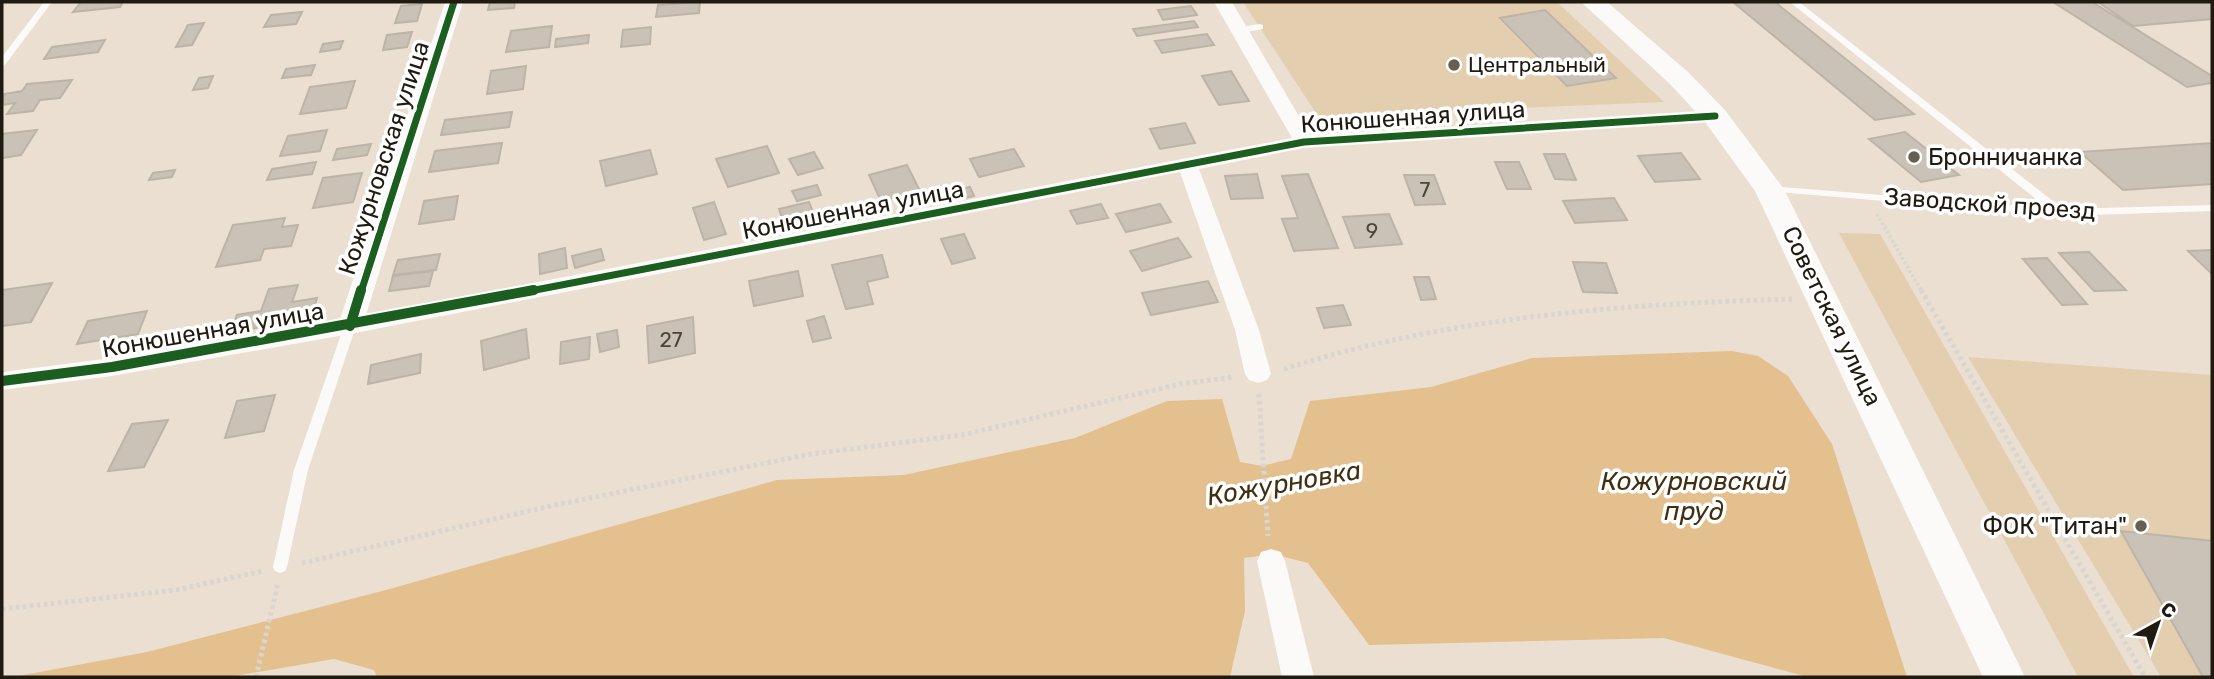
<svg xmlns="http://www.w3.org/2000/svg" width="2214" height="679" viewBox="0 0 2214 679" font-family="Rubik,sans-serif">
<rect width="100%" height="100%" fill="#eadfd0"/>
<!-- green -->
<path fill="#e4ceb0" d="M1243,2h314l107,100 -346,14z
M1839,233l41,1 254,443h-56z
M1968,357l244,18v302h-51z"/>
<!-- water -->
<path fill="#e3c08e" d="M1732,351l26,5 30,20 44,68 75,233h-99l-144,-39 -295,7 -61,-82 -35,-9 -29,4 1,53 -15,66h-853l-3,-7 -40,-11 -105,18h-216l134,-25 239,-62 391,-110 127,-5 171,-37 92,-37 55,-2 18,63 22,4 29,-7 19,-58 121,-14 101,-29z"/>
<!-- building -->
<path fill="#cbc2b7" stroke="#bdb4a8" stroke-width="2" d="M81,2h42l-3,5 -47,5z
M490,2h25l-1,6 -26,2z
M700,2l-1,11 -43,4 2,-12z
M1733,2h42l139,112 -39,6z
M2053,2h39l120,74v7l-25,4z
M2098,2h114v17l-79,7z
M422,4l-5,17 -22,2 6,-17z
M1191,6l6,9 -34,5 -5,-10z
M1545,10l71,68 -49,8 -67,-68z
M302,12l-6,12 -32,3 7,-12z
M1194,21l4,6 -61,9 -4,-7z
M204,23l-12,22 -16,2 12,-22z
M552,26l-3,21 -43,5 5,-21z
M651,27l-1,17 -29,3 2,-17z
M412,32l-5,15 -24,3 4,-15z
M1207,34l7,11 -52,8 -7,-12z
M589,35l-1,8 -33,4 1,-8z
M105,40l-7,12 -54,7 8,-12z
M343,41l-3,8 -20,3 3,-8z
M315,65l-4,10 -29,3 4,-9z
M526,66l-3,23 -36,5 4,-23z
M1231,71l18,30 -30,4 -17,-29z
M213,76l-5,12 -15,2 6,-12z
M72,80l-12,18 -20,2 -7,11 -26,3 8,-11 -13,2 2,-11 18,-3 5,-7z
M355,81l-9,27 -46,6 10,-27z
M512,112l-3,15 -68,8 4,-15z
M1185,123l10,20 -35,6 -10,-20z
M37,130l-16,25 -19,3v-24z
M327,130l-7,21 -40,5 8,-20z
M1905,132l54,43 -38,7 -52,-43z
M502,143l-4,20 -69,9 6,-21z
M2212,143v41l-89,6 -43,-38z
M371,144l-4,11 -34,5 4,-11z
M767,146l12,27 -51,14 -12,-28z
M1014,149l10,17 -45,11 -9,-18z
M650,150l7,24 -51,12 -6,-25z
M814,152l9,16 -25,7 -9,-16z
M1681,153l19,26 -45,3 -17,-26z
M1544,154h21l11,26 -21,-1z
M316,162l-4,12 -45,6 5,-11z
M1495,162h24l12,27h-24z
M907,165l13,26 -39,10 -12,-26z
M175,170l-3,7 -23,3 4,-7z
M362,173l-9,29 -40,6 10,-30z
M1257,174l6,24 -32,1 -6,-23z
M1308,174l30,74 -44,3 -12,-32 16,-1 -16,-42z
M1404,175h30l11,29 -30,1z
M817,185l4,10 -24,6 -5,-10z
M970,187l4,9 -38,8 -4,-9z
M458,196l-4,23 -35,5 5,-23z
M1614,198l13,22 -52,3 -12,-22z
M714,202l12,32 -22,6 -11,-32z
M809,202l8,20 -31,8 -7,-21z
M1101,204l7,14 -31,6 -7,-13z
M1160,204l11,18 -45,10 -10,-18z
M1389,214l13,30 -47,4 -12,-31z
M285,218l-3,9 16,-2 -7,21 -27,3 -4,11 -44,7 17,-42z
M964,234l11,24 -23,6 -11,-25z
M1178,238l13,19 -49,14 -12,-20z
M565,248l2,20 -27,6 -1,-20z
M601,249l3,11 -29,8 -3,-12z
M2212,250v24l-24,-23z
M2089,252l37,38 -32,1 -35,-38z
M440,254l-4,16 -43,5 5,-15z
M882,255l6,22 -21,5 6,22 -27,5 -14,-44z
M2047,258l40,46 -25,1 -39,-46z
M1573,262l33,1 11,30 -34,-1z
M433,271l-4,15 -40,5 4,-15z
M798,271l5,25 -49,10 -5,-25z
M1414,277h15l7,22 -15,1z
M1208,281l10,21 -67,13 -9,-22z
M52,283l-21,39 -29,4v-36z
M298,285l-6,17 25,-4 -6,21 -80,13 6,-17 24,-4 8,-22z
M1343,305l8,20 -27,3 -7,-20z
M147,311l-9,23 -61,10 11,-23z
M824,316l7,22 -18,4 -6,-21z
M693,317l2,36 -46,10 -2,-37z
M526,329l3,29 -45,12 -3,-29z
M617,330l2,17 -19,5 -3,-18z
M590,337l-1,22 -29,5 1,-22z
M421,354l-1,19 -52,11 3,-19z
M275,395l-11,36 -39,7 12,-37z
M168,420l-24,47 -36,4 24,-47z
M2121,531l91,10v136h-9z"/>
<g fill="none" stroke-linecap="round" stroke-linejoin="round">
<!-- path-far1 -->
<path stroke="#d9d6d2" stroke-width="3.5" stroke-dasharray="2.5 2.5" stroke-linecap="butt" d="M1877,214l45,78"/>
<!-- path -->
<path stroke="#d9d6d2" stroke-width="5" stroke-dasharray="3.5 3.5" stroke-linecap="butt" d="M1921,290l224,387
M1284,369c164,-52 338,-65 509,-70
M1259,394l9,142
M302,563l253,-58 256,-51 151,-19 218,-51 54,-7
M2,609l174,-19 87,-19
M256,677l22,-94"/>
<!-- service -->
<path fill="#fcfaf8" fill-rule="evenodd" d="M44,2h8l-47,63 -3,1v-9z
M1790,2h9l264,207 149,-4v6l-152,5 -295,-25 -1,-2 1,-2 4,-1 278,22z
M1260,24l3,1v4l-23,4 -5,-3 5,-3z
M350,322l6,4 -48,144 -21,97 -2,4 -5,2 -5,-2 -2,-4 21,-97 50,-144z"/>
<!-- minor -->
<path fill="#fcfaf8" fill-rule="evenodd" d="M445,2h18l-97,313 926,-177 -78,-136h18l78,133 405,-25 10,6 -10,6 -411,26 -105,21 60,161 12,44 -4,6 -9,3 -9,-3 -4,-6 -10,-44 -55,-158 -830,162 -238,42 -110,14v-18l110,-14 228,-39z
M1271,549l10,3 4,9 29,116h-32l-25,-116 4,-9z"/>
<!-- secondary -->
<path fill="#fcfaf8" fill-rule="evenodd" d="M1581,2h26l81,70 37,38 59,79 241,488h-42l-228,-486 -50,-69 -35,-38z"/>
<defs>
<path id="cycleway-far1" d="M361,292l93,-290
M525,292l779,-150 411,-26"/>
<path id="cycleway" d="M350,326l11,-36
M2,381l110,-14 422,-77"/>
</defs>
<!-- cycleway-far1 casing -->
<use href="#cycleway-far1" stroke="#fff" stroke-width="10"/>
<!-- cycleway casing -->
<use href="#cycleway" stroke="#fff" stroke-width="14"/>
<!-- cycleway-far1 -->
<use href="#cycleway-far1" stroke="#1b5e20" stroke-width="7"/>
<!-- cycleway -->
<use href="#cycleway" stroke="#1b5e20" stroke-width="10"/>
</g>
<!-- markers -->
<g fill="#675f53" stroke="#fff" stroke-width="2.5">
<circle cx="1454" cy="65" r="7"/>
<circle cx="1914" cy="157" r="7"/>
<circle cx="2141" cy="526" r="7"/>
</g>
<g text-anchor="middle" stroke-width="7" stroke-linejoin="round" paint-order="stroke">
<!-- far-poi labels -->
<g font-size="21" fill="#211a10" stroke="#fff" text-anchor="start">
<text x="1468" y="72">Центральный</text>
</g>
<!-- number labels -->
<g font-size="21" fill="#4c443a">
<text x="1425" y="197">7</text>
<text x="1372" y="238">9</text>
<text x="671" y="347">27</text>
</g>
<!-- street labels -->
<g font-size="24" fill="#211a10" stroke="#fff">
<text transform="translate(1413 117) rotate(-4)" y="8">Конюшенная улица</text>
<text transform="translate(384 158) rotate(-72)" y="8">Кожурновская улица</text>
<text transform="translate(1990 204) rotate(4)" y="8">Заводской проезд</text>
<text transform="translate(853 210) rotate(-11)" y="8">Конюшенная улица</text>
<text transform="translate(1832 316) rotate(64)" y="8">Советская улица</text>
<text transform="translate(213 330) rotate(-10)" y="8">Конюшенная улица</text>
</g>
<!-- poi labels -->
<g font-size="24" fill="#211a10" stroke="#fff" text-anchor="start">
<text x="1928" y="165">Бронничанка</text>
<text x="2127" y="534" text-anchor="end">ФОК "Титан"</text>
</g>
<!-- water labels -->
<g font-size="26" font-style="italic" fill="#412f12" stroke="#fff">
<text x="1694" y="490">Кожурновский<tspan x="1694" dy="30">пруд</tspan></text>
<text transform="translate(1284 483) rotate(-10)" y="9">Кожурновка</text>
</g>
</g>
<!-- border -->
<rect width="2214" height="679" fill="none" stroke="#211a10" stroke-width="7"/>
<!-- north arrow -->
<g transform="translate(2158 623) rotate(40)" stroke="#ffffff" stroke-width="5" paint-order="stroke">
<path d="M0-5L12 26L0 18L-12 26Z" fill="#211a10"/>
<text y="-10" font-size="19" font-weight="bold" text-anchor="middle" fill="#211a10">С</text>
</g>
</svg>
